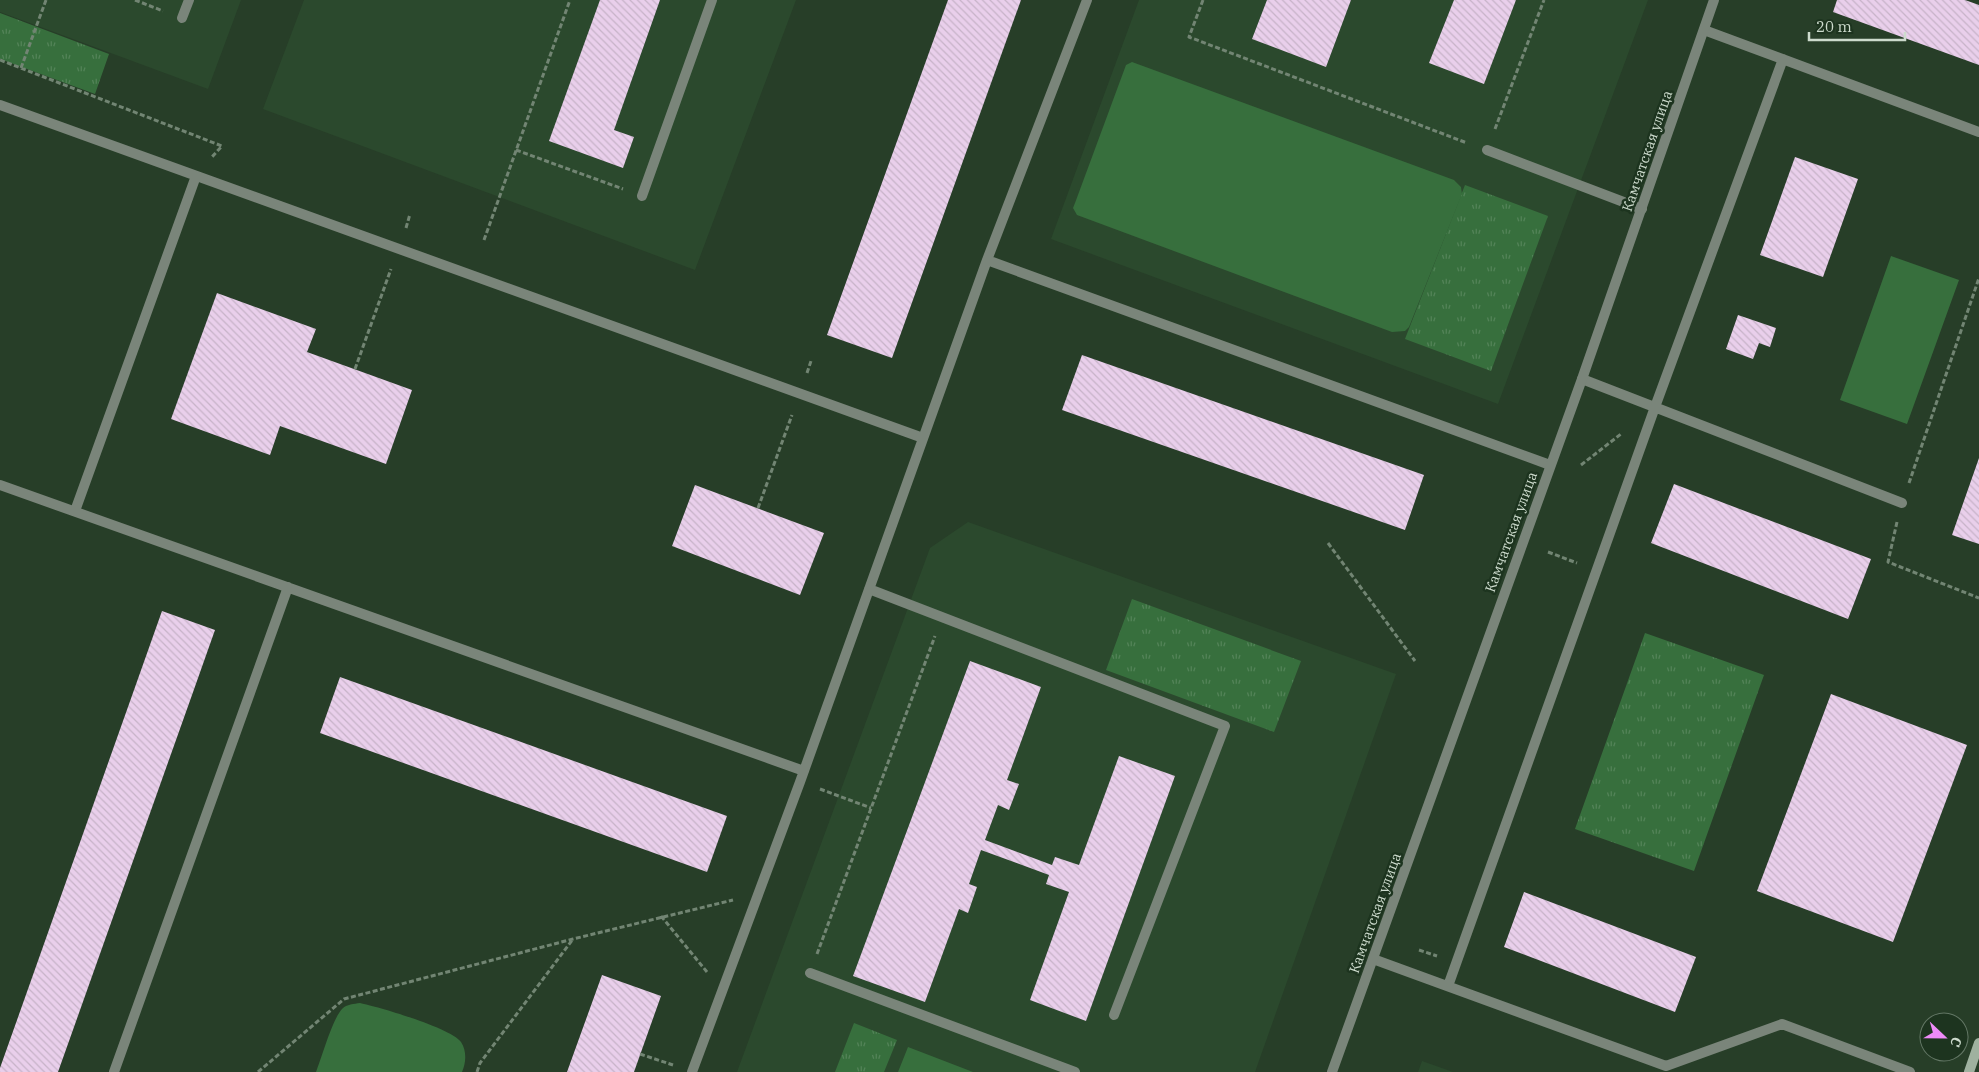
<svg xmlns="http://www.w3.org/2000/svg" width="1979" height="1072" viewBox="0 0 1979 1072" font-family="'IBM Plex Serif',serif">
<defs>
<pattern id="park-tufts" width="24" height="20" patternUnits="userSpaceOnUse" patternTransform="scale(1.25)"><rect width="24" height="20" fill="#376f3d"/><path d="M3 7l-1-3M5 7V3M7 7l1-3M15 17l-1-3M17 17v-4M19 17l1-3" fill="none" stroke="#538358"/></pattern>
<pattern id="building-back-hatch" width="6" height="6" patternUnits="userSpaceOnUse" patternTransform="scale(1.25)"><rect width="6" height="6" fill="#e9cfeb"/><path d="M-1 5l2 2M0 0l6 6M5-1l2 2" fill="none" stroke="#c7b3c8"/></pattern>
</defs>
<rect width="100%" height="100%" fill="#273e28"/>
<!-- built -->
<path fill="#2b492d" d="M0,0h241l-33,89 -208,-77z
M304,0h492l-101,270 -432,-161z
M1139,0h509l-150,404 -447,-165z
M968,522l428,152 -141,398h-518l193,-524z
M1422,1061l31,11h-35z"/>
<!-- park -->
<path fill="url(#park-tufts)" d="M0,13l109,41 -14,40 -95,-35z
M1465,185l83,31 -57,155 -86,-32z
M1132,599l169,62 -27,71 -168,-62z
M1645,633l119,42 -70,196 -119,-42z
M854,1023l43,17 -13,32h-49z"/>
<!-- pitch -->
<path fill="#376f3d" d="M1132,62l322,118 7,7 1,7 -53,133 -4,4 -13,1 -315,-117 -4,-7 2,-5 51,-138z
M1891,256l68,24 -52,144 -67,-24z
M360,1003c19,4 91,25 101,39 6,9 5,21 1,30h-146c6,-15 16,-52 26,-63 5,-5 12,-5 18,-6z
M908,1047l65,25h-75z"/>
<!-- building -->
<path fill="url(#building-back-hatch)" d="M600,0h60l-46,130 20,7 -11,31 -74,-27z
M948,0h73l-129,358 -65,-23z
M1267,0h84l-25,67 -74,-28z
M1454,0h62l-32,84 -55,-21z
M1837,0h128l14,5v60l-146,-53z
M1795,157l63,22 -35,98 -63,-22z
M217,293l99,36 -9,23 105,38 -26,74 -106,-38 -10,29 -99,-36z
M1738,315l38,13 -6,19 -11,-4 -6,16 -27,-10z
M1082,355l342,120 -19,55 -343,-120z
M1979,458v86l-27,-9z
M1674,484l197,75 -23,60 -197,-76z
M695,485l129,48 -24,62 -128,-49z
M162,611l53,19 -23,65 -134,377h-58v-4z
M970,661l71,26 -34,93 12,4 -10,26 -11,-5 -13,35 67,25 3,-8 24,8 40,-109 56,20 -89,245 -56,-21 39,-108 -23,-8 3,-9 -68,-25 -12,34 8,3 -9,26 -9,-4 -34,93 -72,-26z
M340,677l387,139 -20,56 -387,-139z
M1831,694l136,51 -74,197 -136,-51z
M1524,892l172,65 -21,55 -171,-65z
M602,975l59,21 -27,76h-67z"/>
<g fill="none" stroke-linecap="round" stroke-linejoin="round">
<!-- path -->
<path stroke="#728573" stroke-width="3" stroke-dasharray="5 2.5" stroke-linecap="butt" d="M135,0l28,11
M1203,0l-14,37 278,106
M0,60l222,86 -11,12
M21,68l25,-68
M1495,129l49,-129
M516,150l107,39
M406,228l4,-14
M484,240l86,-240
M355,369l36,-100
M807,373l4,-12
M1581,465l40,-31
M1909,483l70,-205
M758,508l34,-93
M1897,522l-9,40 91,36
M1328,543l87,118
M1548,552l29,11
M820,789l51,19
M661,916l46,56
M1419,950l18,6
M817,954l118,-318
M640,1054l33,11
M258,1072l86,-73 229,-60 160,-39
M477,1072l3,-9 93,-124"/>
<!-- lane -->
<path stroke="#7a857a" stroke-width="10" d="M182,18l7,-18
M1704,30l275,102
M0,105l923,333
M1487,150l155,59
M642,196l70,-196
M987,260l563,205
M1582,379l320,124
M0,485l804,286
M75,511l121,-335
M869,589l356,137 -111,289
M1373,959l293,107 116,-42 128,48
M810,973l265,99
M1448,986l207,-579 128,-348
M114,1072l174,-485
M692,1072l108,-290 187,-522 100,-260"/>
<!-- street -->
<path stroke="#7a857a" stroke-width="10" d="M1332,1072l250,-693 132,-379"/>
<!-- secondary -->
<path stroke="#9fb19f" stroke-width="10" d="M1969,1072l10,-29"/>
</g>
<g text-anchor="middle" stroke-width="5" stroke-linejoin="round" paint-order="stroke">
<!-- street labels -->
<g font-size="14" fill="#cddbcd" stroke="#1d341f">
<text transform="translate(1647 151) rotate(-71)" y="5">Камчатская улица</text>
<text transform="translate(1511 532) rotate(-70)" y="5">Камчатская улица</text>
<text transform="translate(1375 913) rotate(-70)" y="5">Камчатская улица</text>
</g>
</g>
<!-- north arrow -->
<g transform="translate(1944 1037) rotate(112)"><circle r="24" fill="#1d341f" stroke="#637765"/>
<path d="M0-4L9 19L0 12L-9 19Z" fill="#ee8bf8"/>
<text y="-8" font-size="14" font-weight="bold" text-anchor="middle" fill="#cddbcd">С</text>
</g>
<!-- scale -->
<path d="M1809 32v8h96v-8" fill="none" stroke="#cddbcd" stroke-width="2.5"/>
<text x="1816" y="32" font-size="15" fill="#cddbcd" stroke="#1d341f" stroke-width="4" paint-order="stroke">20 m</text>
</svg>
